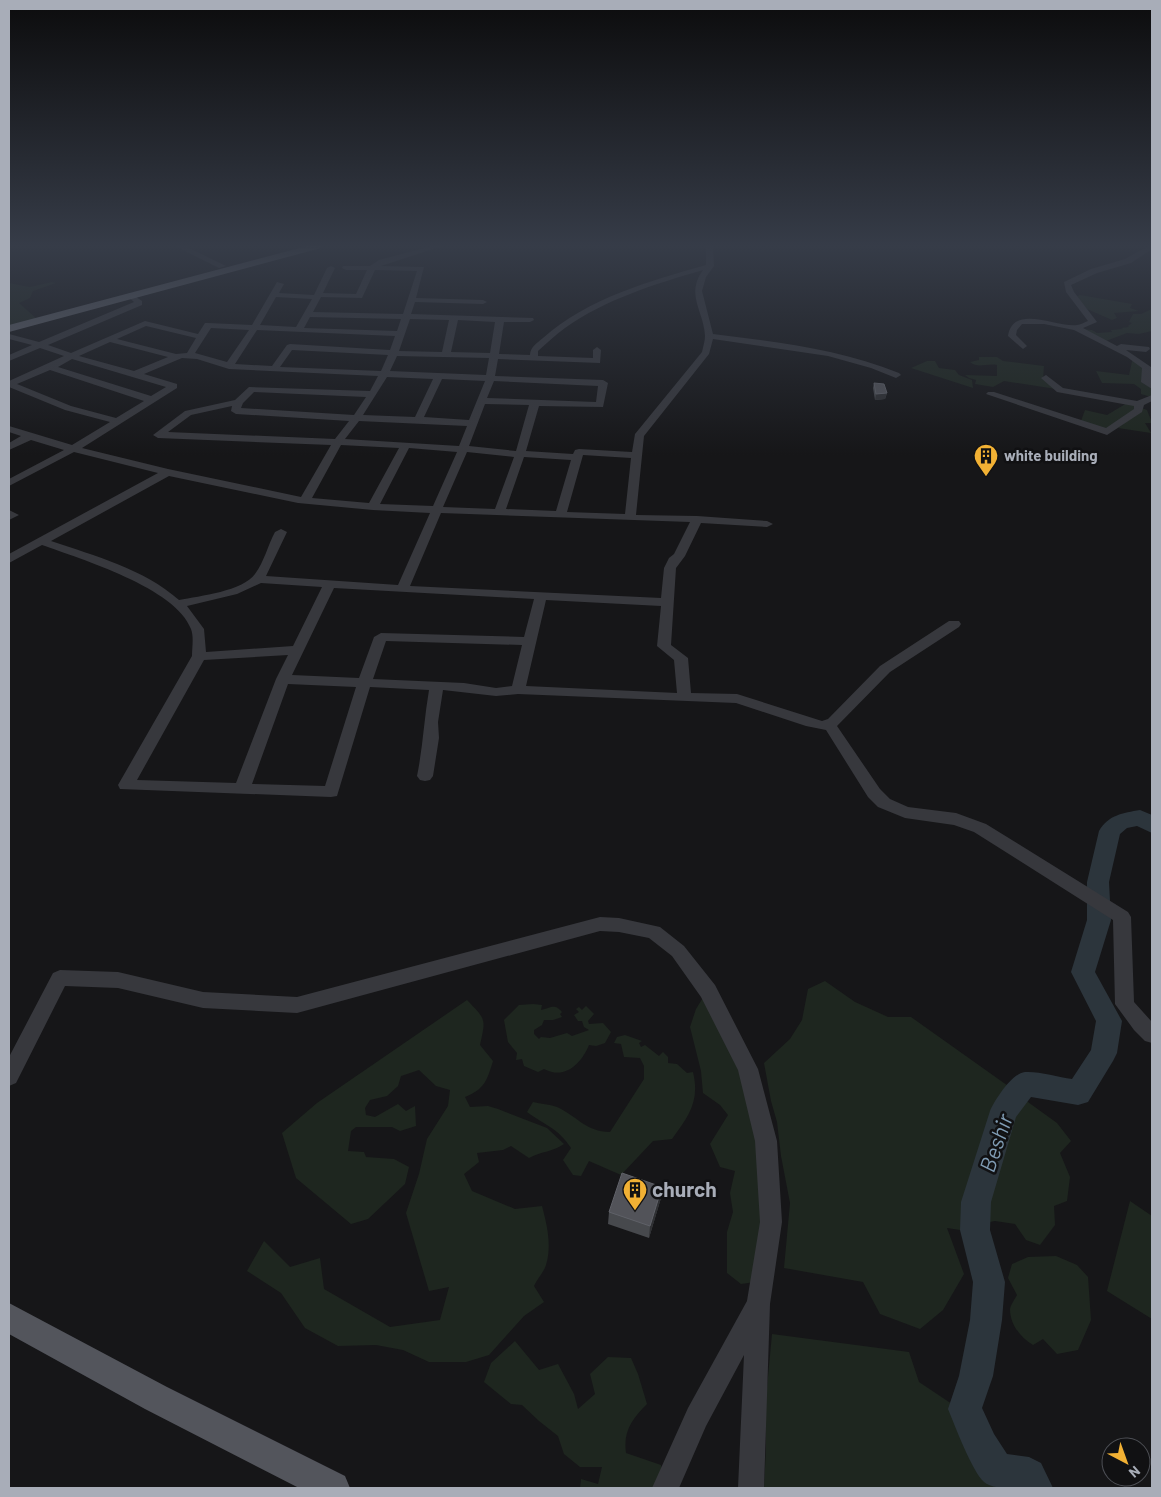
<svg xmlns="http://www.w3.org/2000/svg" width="1161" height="1497" viewBox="0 0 1161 1497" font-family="Barlow,sans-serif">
<rect width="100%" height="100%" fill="#161618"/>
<!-- green -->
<path fill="#1e261f" d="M52,282l4,1 -23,8 -3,7 -11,5 18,16 -28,8v-44l21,4z
M1080,295l52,9 -2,4 9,3 -25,2 3,5 -5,2 -25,-11 -11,-12z
M1152,309v22l-13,3 -12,-1 -21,8 -24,-12 10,1 5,3 15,-1 -1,-2 12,-1 -2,-1 8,-1 -1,-1 4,-3 -3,-1 4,-8h8z
M979,357h18l6,4 41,5 -1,13 13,10 -52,-8 -11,6 -18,-3 1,-4 -7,-2 -4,-3 32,1v-11c-10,-2 -19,4 -27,-3l9,-2z
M1133,357l12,10 -2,16 9,5 -1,9 -10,-3v-5l-7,-5 -32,-1 -6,-12 33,4z
M927,361h8l4,7 16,2 4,5 13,5 1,8 -62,-20z
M1127,403l10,1v6l-30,21 -26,-10 4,-11 22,5z
M1142,408l5,2 5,13h-7l6,10 -33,-5z
M825,981l30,21 33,15h23l107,76 -20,16 -23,81 -8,41 -20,-3 17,46 -21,36 -23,19 -40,-15 -17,-32 -79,-14 6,-65 -9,-47 -4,-34 -6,-21 -7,-38 26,-24 12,-19 6,-31z
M704,996l19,27 40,116 -1,142 -21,3 -14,-11v-41l6,-20 -3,-19 5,-22 -15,-4 -10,-23 18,-29 -8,-10 -17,-12 -2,-22 -11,-44 6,-18z
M467,1000c19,20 19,18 13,45l13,16c-6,19 -8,28 -28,36l5,10 18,-1 10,3 49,19 17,16c-11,8 -22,7 -35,14l-18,-12 -8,4 -26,3 2,9 -15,12 8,17 43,18 27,-3c5,19 10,39 4,59 -2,7 -9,14 -12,21l10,16 -20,14 -35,39 -23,7h-37l-26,-12 -27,-5 -38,1 -33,-18 -24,-35 -34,-22 17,-30 26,26 30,-9 4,31 66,38 50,-7 9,-33 -20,4 -23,-78 13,-39 8,-35 21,-33 2,-16 -14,-4 -17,-16 -18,6 -3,10 -11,10 -17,4 -5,8 1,7 9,2 23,-13 8,7 9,-5 1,20 -16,5 -8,-4h-36l-5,4 -3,20 16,1 2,5 28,2 15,8 -4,17 -37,35 -17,5 -55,-46 -14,-45 35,-30z
M533,1004l9,1 -1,5c10,-2 13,-7 21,2l-2,2 2,3 -9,3h-9l-2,5 -8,5v4l5,5 2,-2 9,1 17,-5 5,3 17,-6 -5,-3 -2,-6h-4l-4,-6 5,-3 -3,-3 3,-2 3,3 4,-4 8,8 -6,7 1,3 14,-1 8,9 -6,11 -9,3 -7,-1c-8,19 -24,35 -45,24l-6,3 -14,-6 -2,-7 -6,1 1,-7 -9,-11 -4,-22 15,-15z
M625,1035l17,6 -3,2 2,4 4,-2 14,11 4,-4 5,5v6l9,1 10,9 6,-1c7,29 -4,44 -21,67l-19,2 -32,34 -32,-14 -8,15 -8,-1 -10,-15 8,-12c-13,-20 -25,-22 -44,-36l6,-10c8,2 16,2 24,5 20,9 29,25 53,25l34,-53v-13l-4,-8 -16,-1 -3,-13 -7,-1 3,-6z
M1021,1097l36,26 14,18 -11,12 10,24 -3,24 -13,5 1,19 -15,20 -14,-5 -11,-16 -20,-3 -16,3 -1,-18 25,-82 4,-10z
M1130,1201l22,15v103l-45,-28z
M1056,1256l21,9 11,12 3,43 -13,30 -21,4 -14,-15 -10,6c-12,-7 -23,-20 -23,-36 1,-5 5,-10 7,-14l-9,-17 4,-14 16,-7z
M772,1334l137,18 10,30 42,28 35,64 32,5 3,9h-267l2,-40v-50z
M515,1341l24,29 19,-6 16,30 4,15 17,-15 -5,-20 18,-17 23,1 7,16 9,30c-15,15 -24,27 -21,49l35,12 2,13 -5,10h-78l1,-9 17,5 4,-17h-22l-16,-13 -6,-18 -19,-15 -17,-16 -11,-1 -27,-22 7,-19z"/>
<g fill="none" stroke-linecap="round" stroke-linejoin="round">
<!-- river -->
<path fill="#2c353c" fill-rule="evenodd" d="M1140,810l12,5v18l-15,-7 -10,2 -7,6 -11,48 2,38 -16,52 27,49 -5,32 -4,8 -25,41 -10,3 -47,-8 -15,20 -25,85 -1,28 15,52 -3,38 -9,56 -11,32 12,26 13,20 22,3 12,6 12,25c-15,1 -58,4 -69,-6 -12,-11 -29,-56 -36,-73l11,-33 11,-56 3,-38 -13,-52 1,-28 29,-91c5,-11 22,-38 35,-39 13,-1 33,5 47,7l19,-29 5,-29 -25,-49 16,-52v-38l12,-51c9,-16 24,-18 41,-21z"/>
<!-- minor -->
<path fill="#37383d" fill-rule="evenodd" d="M178,246h9v1l39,19 -7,2 -40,-20z
M432,246h10l-61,20 43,1 -8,31 67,2 4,2 -4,2 -68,-2 -4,12 122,4 1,2 -4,2h-26l-5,32 31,1c0,-8 7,-12 13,-17 45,-40 107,-57 163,-73v-19h7l1,20 -8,11 -4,14 11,43c64,8 126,15 186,39l2,2 -5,3 -25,-10 -43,-12 -115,-17 -4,15 -65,82 -8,79 61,1 70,5 6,3 -6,3 -66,-4 -16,33 -9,12 -5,77 17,13 3,35 46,1 85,27 6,-2 52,-53 69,-45h10l2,3 -2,3 -69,45 -53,54 43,63 10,10 18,8 48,6 30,11 142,88 3,5 3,85 18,20v21l-7,-2 -11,-11 -19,-26 -2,-84 -139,-88 -20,-7 -49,-7 -27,-11 -10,-10 -42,-67 -20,-4 -70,-23 -218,-9 -22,2 -53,-6 -5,32 1,16 -6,38 -3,4 -5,1 -5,-1 -3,-4c6,-29 7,-57 12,-86l-59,-3 -33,109 -6,1 -211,-8 -2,-4 74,-129c0,-9 2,-19 -1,-27 -15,-41 -110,-70 -149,-84l-33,18v-9l149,-81 -84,-21 -65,34v-7l55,-29 -33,-10 -22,10v-7l12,-7 -12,-4v-6l63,19 38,-23 -45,-12 -56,-23v-6l55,-25 -24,-8 -31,13v-6l23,-10 -23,-6v-5l30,8 95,-40 -8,-7 4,-2 12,8v4l-94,40 23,8 74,-32 53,13 7,-11h3l44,2 25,-43 7,2 -5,9 35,2 13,-27 4,-2 4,2 -12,25 33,1 11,-24h-21l-4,-2 1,-2h27l9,-6zM375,270l42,1 -14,43 -90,-2 8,-15 41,1zM703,270c-18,25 1,41 2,66 0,5 -2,11 -3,16l-67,82 -3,18 -53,-3 -4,1 -2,4 -47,-3 13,-45 64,1 5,-24 -5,-3 -108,-4 3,-17 102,4 1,-13 -4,-3 -4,3v8l-55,-2v-5c9,-8 17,-16 27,-23 41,-29 90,-44 138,-58zM276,297l36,2 -16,28 -36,-2zM310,317l91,2 -4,12 -93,-3zM410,319l39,1 -7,32 -43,-1zM458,320l37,2 -5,31 -39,-1zM146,326l50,12 -9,15 -11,1 -59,-15zM211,328l38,2 -22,32 -32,-9zM257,330l138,6 -5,14 -100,-6 -3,1 -15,21 -37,-2zM110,342l58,15 -34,14 -55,-15zM292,350l96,5 -7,16 -101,-4zM397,356l92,2 -3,17 -96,-4zM182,358l15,1 32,10 149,7 -8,15 -121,-4 -14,13 -50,11 -32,24 5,3 173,7 -30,52 -133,-28 -86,-21 95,-60v-4l-33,-10zM72,359l94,28 -15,9 -93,-29zM50,370l94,31 -28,17 -45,-12 -54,-22zM387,377l46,2 -18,38 -52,-2zM442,379l43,2 -16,39 -45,-3zM494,381l104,5 -2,16 -109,-4zM254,392l112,5 -12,18 -113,-7 2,-5zM485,404l44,1 -13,46 -47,-5zM232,406l-1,5 5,3 113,7 -14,18 -167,-7 23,-17zM359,421l108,5 -8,20 -114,-7zM341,445l58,3 -30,55 -57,-5zM409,448l48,4 -24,54 -53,-2zM467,452l47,5 -19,52 -52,-2zM583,455l48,3 -6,56 -58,-2zM524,457l47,3 -15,51 -50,-2zM169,476l129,27 75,7 57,3 -32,72 -132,-9 21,-44 -6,-3 -6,3c-7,13 -11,30 -20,42 -12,17 -55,22 -76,26 -35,-31 -84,-44 -128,-59zM441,513l249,9 -16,32 -5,4 -5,10 -3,30 -251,-12zM261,583l61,4 -29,59 -87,6 -2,-23 -17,-23 50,-12zM334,588l200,11 -10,38 -143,-4 -7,4 -15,41 -67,-3zM546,600l115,6 -4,40 17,14 3,33 -151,-7zM386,641l136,4 -10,41 -16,2 -32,-5 -91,-4zM288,655l-12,24 -40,104 -99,-3 67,-120zM288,684l68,3 -31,99 -73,-2z
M1148,246h4v3l-21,14 -34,10 -26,12 3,7 23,30 -14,6 34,18 4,-2 28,3 1,2 -4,3 -20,-2 25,17 1,22 -11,-7 1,-14 -15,-11 -53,-27 -30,-6h-22l-5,6 -1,5 11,11 -4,3 -15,-13c5,-33 49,-8 69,-11 3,0 8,-3 11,-4l-22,-29 -2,-10 27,-13 34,-10z
M1046,375l17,13 74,13 15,-6v6l-8,4 -2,7 -35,23 -121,-41 2,-2h6l112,36 28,-19v-3l-77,-14 -16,-14z
M9,510l10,5 -10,5z
M600,917l19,1 41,9 24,19 31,39 43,84 19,72 5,81 -12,82 -6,184h-26l6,-133 -38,71 -27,62h-27l36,-80 59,-107 13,-79 -5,-81 -17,-71 -37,-73 -29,-41 -23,-18 -30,-6 -19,-1 -303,82 -94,-5 -85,-20 -53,-2 -49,97 -7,3v-29l44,-84 7,-3 58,2 85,20 94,5z"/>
<!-- major -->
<path fill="#53555c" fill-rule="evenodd" d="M9,1303l158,84 178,89 5,12h-51l-154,-79 -136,-75z"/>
<!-- highway -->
<path fill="#63666e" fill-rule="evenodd" d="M307,246h15l-1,2 -312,84v-7z"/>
</g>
<!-- wall -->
<path fill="#47494d" d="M874,383l13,10 -2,6 -10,1 -2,-12z
M662,1187l-1,11 -12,40 -41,-14 1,-12z"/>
<!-- shaded-wall -->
<path fill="#2f3033" d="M887,393l-2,6 -10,1 1,-6z
M662,1187l-1,11 -12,40 1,-12z"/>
<!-- building -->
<path fill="#525359" stroke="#5f6168" d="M874,383l10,1 3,9 -11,1z
M622,1173l40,14 -12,39 -41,-14z"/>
<!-- sky -->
<linearGradient id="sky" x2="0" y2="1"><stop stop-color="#0c0c0d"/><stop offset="0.54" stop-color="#363c48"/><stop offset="1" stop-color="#363c48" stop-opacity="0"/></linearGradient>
<rect width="1161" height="455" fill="url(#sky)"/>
<!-- icons -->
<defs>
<symbol id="building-pin" viewBox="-11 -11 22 30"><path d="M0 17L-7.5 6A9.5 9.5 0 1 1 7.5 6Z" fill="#f2b134" stroke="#111113"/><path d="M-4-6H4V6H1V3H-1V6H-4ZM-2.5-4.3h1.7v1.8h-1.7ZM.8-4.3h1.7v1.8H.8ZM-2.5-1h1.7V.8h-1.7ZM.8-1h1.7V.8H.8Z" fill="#111"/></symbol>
</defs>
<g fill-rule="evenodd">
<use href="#building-pin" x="972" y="442" width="28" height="38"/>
<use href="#building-pin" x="621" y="1176" width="28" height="38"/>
</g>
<g text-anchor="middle" stroke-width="5" stroke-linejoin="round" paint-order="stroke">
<!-- far-poi labels -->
<g font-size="15" font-weight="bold" fill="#a8adb8" stroke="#111113" text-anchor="start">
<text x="1004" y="461">white building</text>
</g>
<!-- near-poi labels -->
<g font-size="21" font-weight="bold" fill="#a8adb8" stroke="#111113" text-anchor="start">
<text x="652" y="1197">church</text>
</g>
<!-- near-water labels -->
<g font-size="22" font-style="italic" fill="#7f9bb3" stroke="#111113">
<text transform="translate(996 1143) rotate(-71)" y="8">Beshir</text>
</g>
</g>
<!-- border -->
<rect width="1161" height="1497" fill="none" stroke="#a8adb8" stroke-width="20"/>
<!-- north arrow -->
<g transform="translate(1126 1462) rotate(139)"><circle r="24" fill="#111113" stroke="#4d4f55"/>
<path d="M0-4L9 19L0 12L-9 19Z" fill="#f2b134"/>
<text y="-8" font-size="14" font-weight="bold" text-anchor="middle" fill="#a8adb8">N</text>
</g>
</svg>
